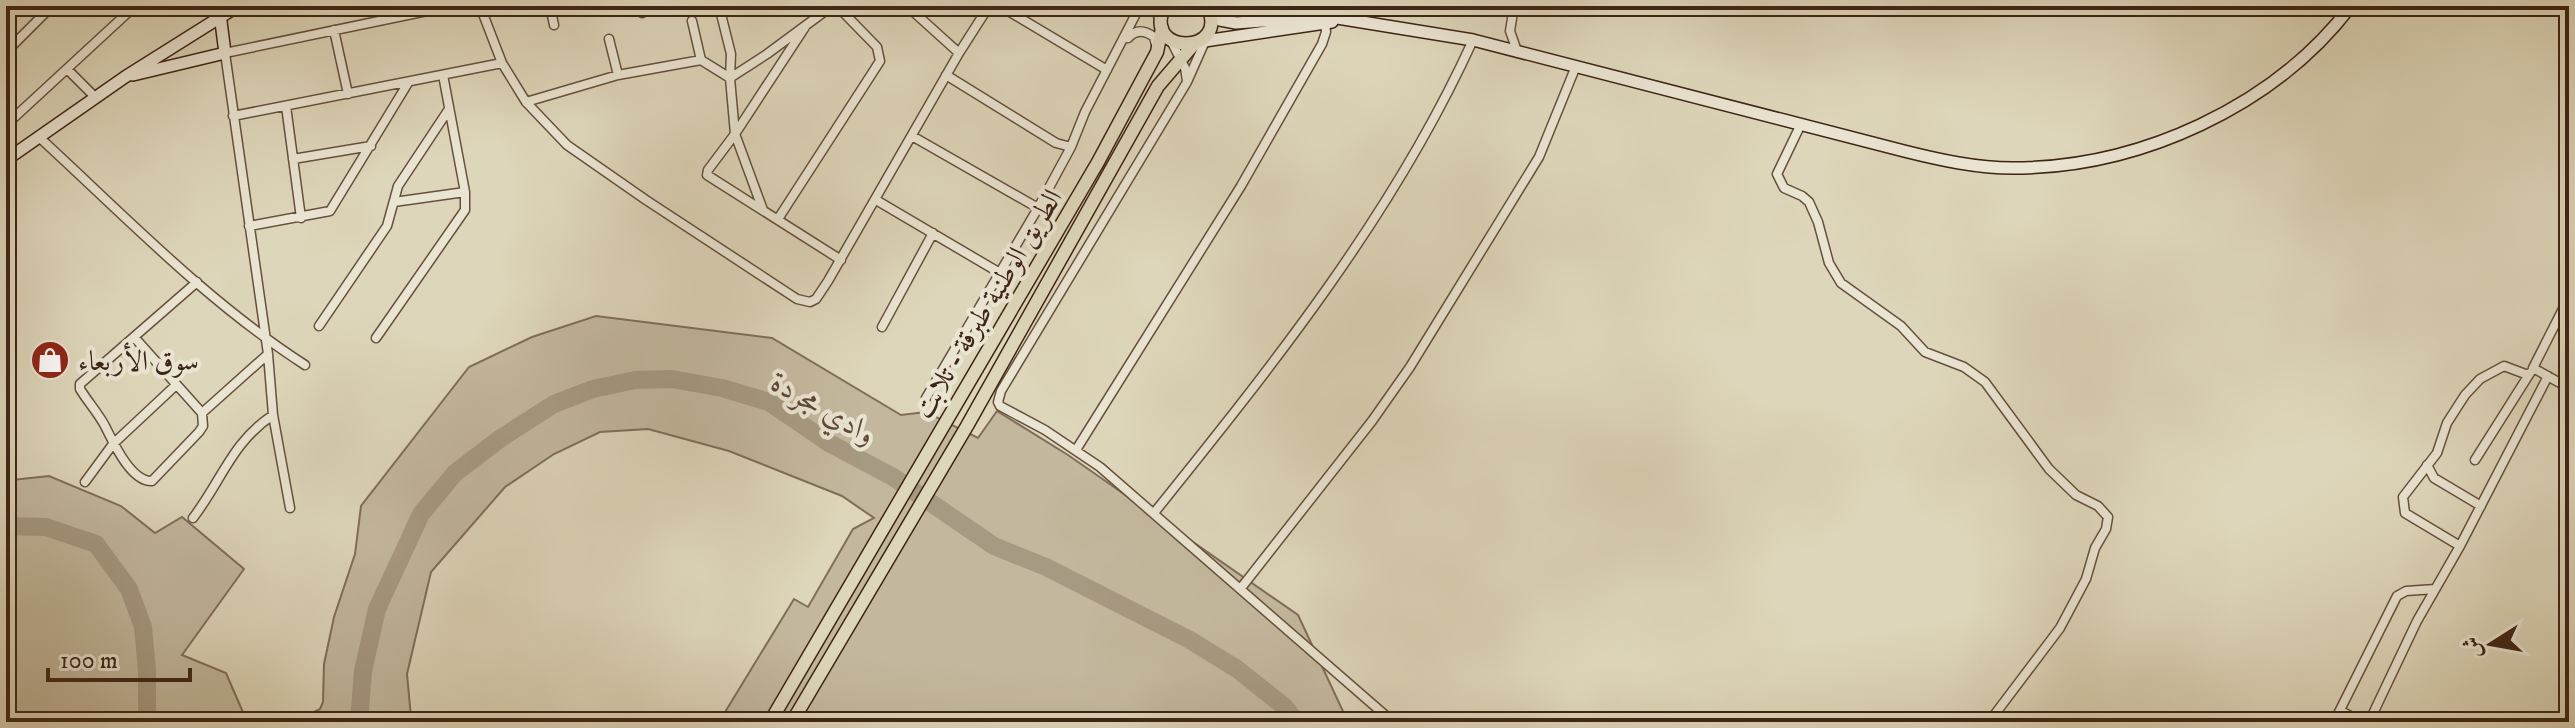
<svg xmlns="http://www.w3.org/2000/svg" width="2575" height="728" viewBox="0 0 2575 728" font-family="'IM FELL DW Pica',Amiri,serif">
<rect width="100%" height="100%" fill="#ded6ba"/>
<filter id="stains"><feTurbulence type="fractalNoise" baseFrequency=".0025" numOctaves="4"/><feColorMatrix values="0 0 0 0 .2 0 0 0 0 .09 0 0 0 0 .02 0 0 0 .5 -.17"/></filter>
<radialGradient id="worn" r=".72"><stop offset=".6" stop-color="#630" stop-opacity="0"/><stop offset="1" stop-color="#630" stop-opacity=".3"/></radialGradient>
<!-- green -->
<path fill="#c3b89e" stroke="#806e5a" stroke-width="2" d="M596,316l176,22 129,77 25,-3 52,26 19,-27 71,44 230,160 50,107h-629l75,-123 14,8 45,-78 21,-11 -32,-22 -113,-45 -81,-22 -48,3 -46,22 -49,33 -74,85 -24,102 4,43 -6,5h-111l26,-13 3,-7 1,-38 10,-47 21,-63 6,-48 108,-139 63,-30z
M6,473l6,7 37,-4 72,30 34,27 27,-16 62,52 -62,86 44,18 19,44 7,5h-246z"/>
<g fill="none" stroke-linecap="round" stroke-linejoin="round">
<!-- river -->
<path stroke="#a79a82" stroke-width="18" d="M6,526l40,1 50,17 33,45 14,38 4,44v51
M359,722l4,-51 14,-62 44,-95 34,-41 46,-35 53,-34 39,-15 42,-9 37,-1 50,9 47,14 60,41 64,34 101,69 52,21 144,73 47,29 48,38 11,15"/>
<defs>
<path id="street" d="M480,6l22,57 24,39 41,43 79,55 151,99 13,3 6,-3 12,-18 131,-228 30,-47
M550,6l4,19
M640,6l2,7
M719,6l12,48 -1,24 5,56 28,76
M907,6l52,47
M1000,6l107,64
M1152,6l9,14
M1514,6l-4,25 7,20
M692,21l9,39
M805,27l-70,107 -27,36 -1,5 134,85
M334,30l14,64
M1207,37l-20,45 -186,309 -3,11 2,4 45,24 55,37 293,255
M1128,38c8,-9 17,-8 26,-1l2,8
M609,39l9,36
M1170,39l15,29 2,13
M6,52l46,-46
M67,69l28,28
M946,75l110,68 15,4
M730,78l37,-24 65,-48
M526,102l92,-27 83,-15 29,18
M286,106l15,112
M233,116l269,-53
M1801,124l-24,50 7,14 18,8 7,6 9,20 11,41 12,20 60,43 24,26 39,15 21,15 64,87 27,26 22,11 10,11 -2,12 -11,19 -9,31 -26,49 -71,94
M6,125l129,-119
M912,136l126,72
M40,138c85,78 167,164 265,227
M6,142l9,11
M293,159l78,-13
M876,200l124,73
M394,202l71,-10
M778,219l102,-158 -3,-14 -40,-41
M249,226l81,-15 78,-128
M197,282l-117,102v5c8,13 18,24 25,37 8,16 26,56 47,55l47,-49 4,-6 -1,-13 66,-59
M2569,297l-36,71 36,20
M319,326l68,-100 11,-40 51,-77
M882,327l51,-94
M134,337l68,76
M376,338l89,-128v-18l-22,-117
M926,398l112,-190 33,-61 14,-35 55,-106
M1076,450l165,-264 81,-142 4,-12 -1,-12
M2475,460l55,-87
M6,463l5,5
M2427,465l7,13 47,28
M85,482l28,-38 62,-58
M290,508l-17,-93 -5,-61 -43,-301 226,-47
M1154,513c119,-148 240,-299 319,-473
M193,518c29,-38 39,-76 80,-103
M2460,546l-55,-33 -2,-16 34,-44 10,-30 18,-28 15,-16 24,-13 24,9
M1241,588l131,-167 38,-54 129,-210 37,-91
M2341,711l21,11
M2334,722l63,-126 9,-5 29,-2
M2369,722l48,-101 43,-75 88,-170"/>
<path id="secondary" d="M1211,13l9,7 16,3 89,-7 148,24 431,111c36,9 72,17 109,17 126,0 261,-61 338,-162
M1198,42l134,-20
M133,75l92,-22 -6,-47
M6,160l119,-83 113,-71"/>
<path id="primary" d="M1165,6c-25,50 67,50 42,0
M770,722l328,-560 59,-110 5,-24
M792,722l175,-296 191,-340 36,-42"/>
</defs>
<!-- street casing -->
<use href="#street" stroke="#65513e" stroke-width="11"/>
<!-- secondary casing -->
<use href="#secondary" stroke="#3d2515" stroke-width="14"/>
<!-- primary casing -->
<use href="#primary" stroke="#3d2515" stroke-width="15"/>
<!-- street -->
<use href="#street" stroke="#eae4d2" stroke-width="8"/>
<!-- secondary -->
<use href="#secondary" stroke="#eae4d2" stroke-width="11"/>
<!-- primary -->
<use href="#primary" stroke="#ded6ba" stroke-width="12"/>
</g>
<!-- icons -->
<defs>
<symbol id="shop-disc" viewBox="-11 -11 22 22"><circle r="9.5" fill="#8f2418" stroke="#eae4d2"/><path d="M-5-2.5h2.3a2.7 3.5 0 0 1 5.4 0H5L5.5 6h-11ZM-1.5-2.5h3a1.5 2.3 0 0 0-3 0Z" fill="#fff"/></symbol>
</defs>
<g fill-rule="evenodd">
<use href="#shop-disc" x="28" y="338" width="44" height="44"/>
</g>
<g text-anchor="middle" stroke-width="8" stroke-linejoin="round" paint-order="stroke">
<!-- street labels -->
<g font-size="28" fill="#3d2515" stroke="#eae4d2">
<text transform="translate(987 303) rotate(-59)" y="10">الطريق الوطنية طبرقة - تلابت</text>
</g>
<!-- poi labels -->
<g font-size="28" fill="#3d2515" stroke="#eae4d2" text-anchor="start">
<text x="78" y="370">سوق الأربعاء</text>
</g>
<!-- water labels -->
<g font-size="30" font-style="italic" fill="#5d4836" stroke="#eae4d2">
<text transform="translate(824 408) rotate(30)" y="10">وادي مجردة</text>
</g>
</g>
<!-- margin -->
<rect width="2575" height="728" fill="none" stroke="#ded6ba" stroke-width="32"/>
<rect x="8" y="8" width="2559" height="712" fill="none" stroke="#3d2515" stroke-width="4"/>
<rect x="16" y="16" width="2543" height="696" fill="none" stroke="#3d2515" stroke-width="2"/>
<!-- north arrow -->
<g transform="translate(2491 644) rotate(259)" stroke="#eae4d2" stroke-width="6" paint-order="stroke">
<path d="M0-6L14 30L0 20L-14 30Z" fill="#3d2515"/>
<text y="-12" font-size="22" font-weight="bold" text-anchor="middle" fill="#3d2515">ش</text>
</g>
<!-- scale -->
<path d="M48 668v12h142v-12" fill="none" stroke="#3d2515" stroke-width="4"/>
<text x="60" y="668" font-size="24" fill="#3d2515" stroke="#eae4d2" stroke-width="6" paint-order="stroke">100 m</text>
<rect width="100%" height="100%" filter="url(#stains)"/>
<rect width="100%" height="100%" fill="url(#worn)"/>
</svg>
